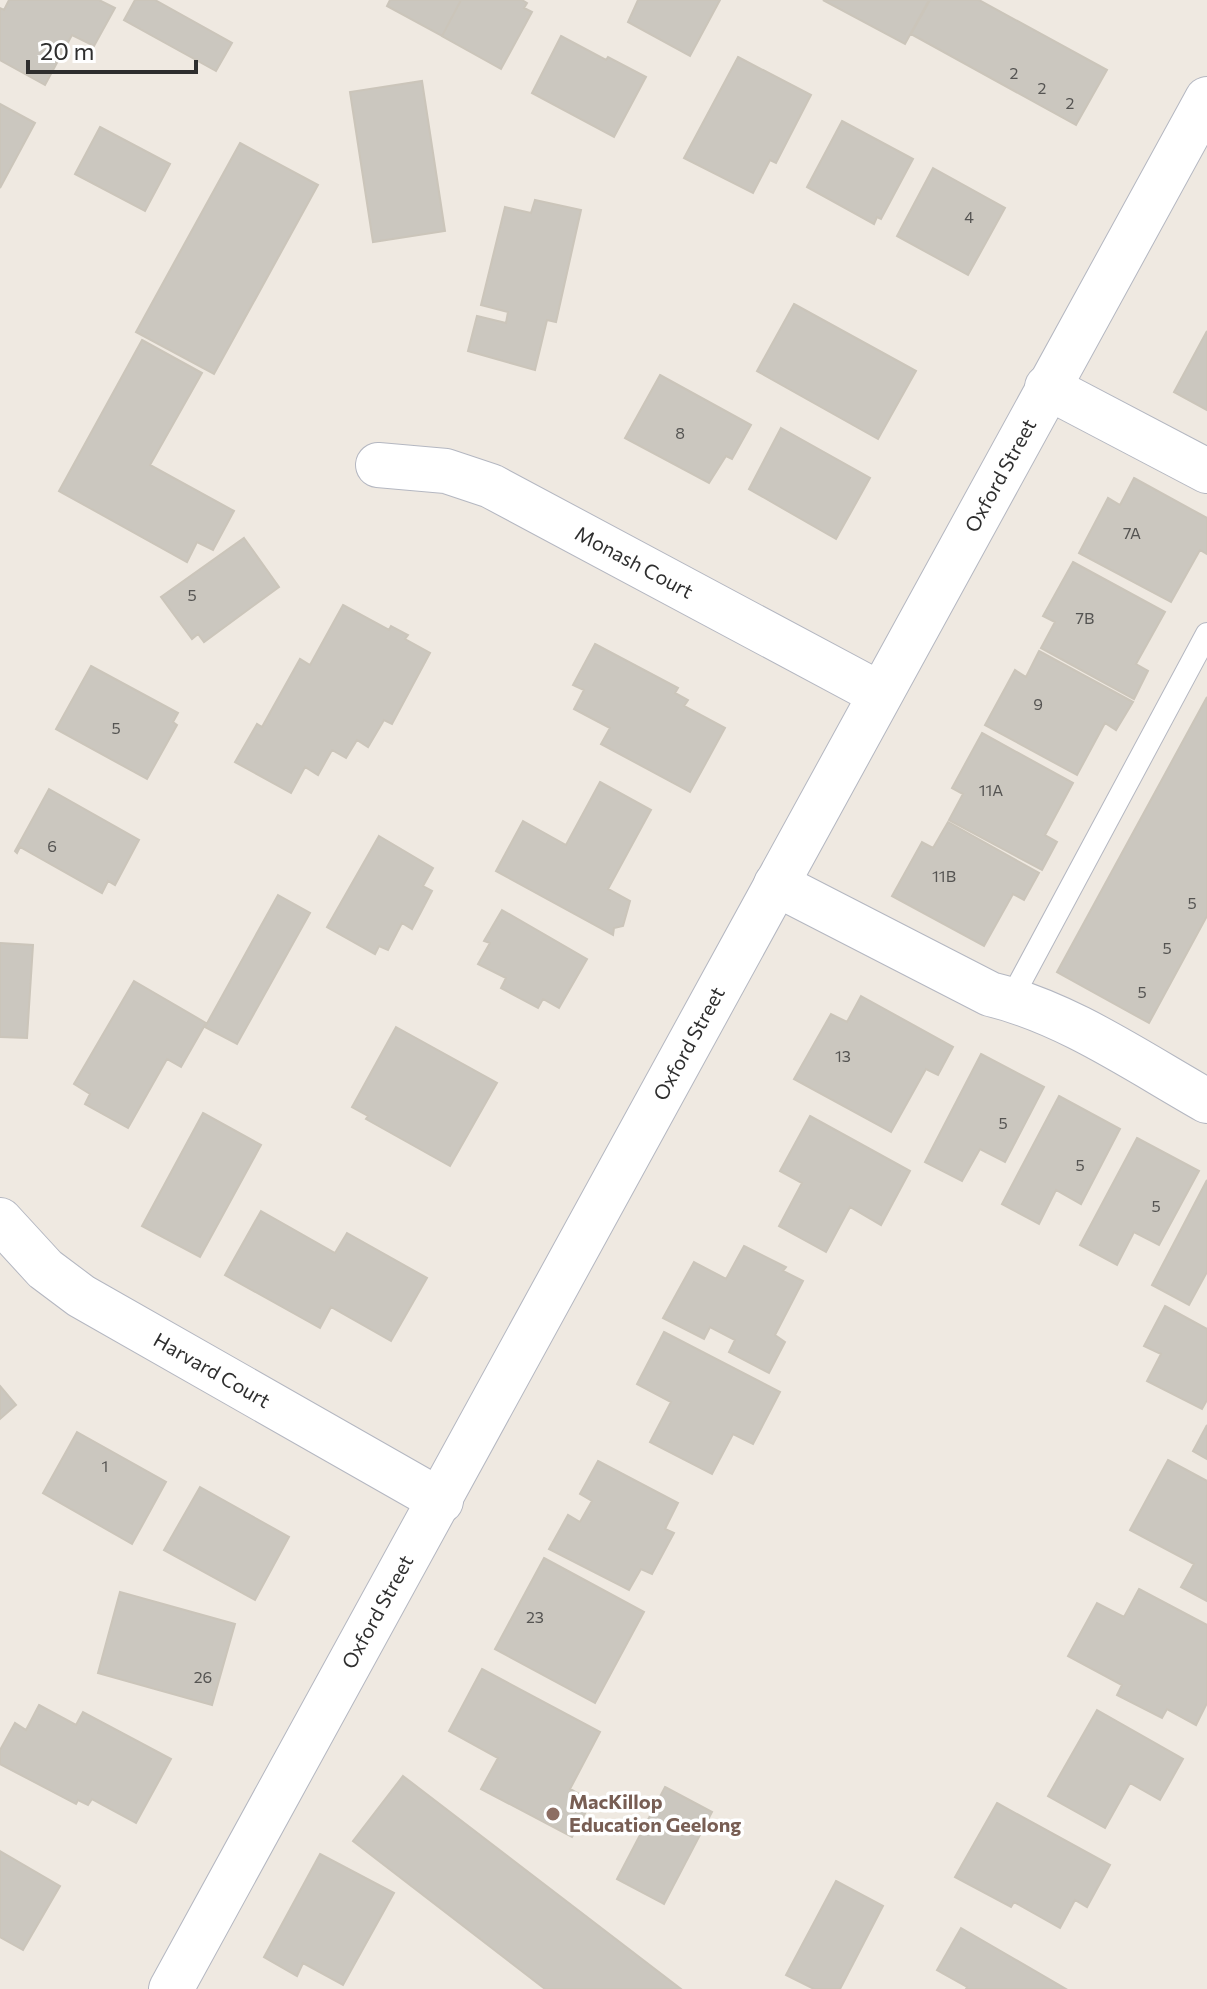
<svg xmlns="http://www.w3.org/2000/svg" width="1207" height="1989" viewBox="0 0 1207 1989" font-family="Commissioner,sans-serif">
<rect width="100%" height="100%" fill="#efe9e1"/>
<!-- building -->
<path fill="#cbc7bf" stroke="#cbc5ba" stroke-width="2" d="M9,0h90l16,8 -21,38 -22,-11 -27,50 -45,-25v-52l4,2z
M135,0h20l77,43 -16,28 -92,-51z
M390,0h71l-19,36 -55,-30z
M461,0h61l5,3 -3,5 8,4 -31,57 -59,-33z
M638,0h82l-30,56 -62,-34z
M823,0h106l-24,44z
M930,0h49l128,70 -31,55 -165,-91z
M561,36l45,24 2,-3 38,20 -32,60 -82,-44z
M738,57l73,38 -35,68 -6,-3 -17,33 -69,-35z
M422,81l23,150 -72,11 -23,-150z
M0,104l35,19 -35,65z
M842,121l71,38 -32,60 -4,-2 -3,7 -67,-37z
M100,127l70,37 -25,47 -70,-37z
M240,143l78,42 -104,189 -78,-42z
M933,168l72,40 -37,67 -71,-39z
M535,200l46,10 -25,112 -9,-2 -12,50 -67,-19 9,-35 29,7 2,-11 -27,-7 24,-98 26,6z
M794,304l122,67 -38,68 -121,-68z
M1207,331v79l-33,-18z
M142,340l60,33 -52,92 84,46 -21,39 -16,-8 -10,20 -128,-71z
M660,375l91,50 -19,34 -6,-3 -17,27 -84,-45z
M781,428l89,50 -34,61 -87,-50z
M1134,478l73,40v36l-7,-4 -29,52 -92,-49 29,-55 12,7z
M244,538l35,49 -75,55 -6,-8 -6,5 -31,-42z
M1073,562l92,50 -29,52 12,7 -14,28 -93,-51 14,-26 -12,-6z
M343,605l46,25 2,-4 17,9 -3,4 25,14 -38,71 -8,-4 -16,27 -11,-7 -11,18 -14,-8 -14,25 -13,-8 -14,26 -56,-31 22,-38 5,3 38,-68 10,6z
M595,644l83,44 -3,5 13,7 -4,6 41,22 -35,64 -89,-48 9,-16 -36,-19 10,-19 -11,-5z
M1039,651l94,51 -17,28 -11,-7 -28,52 -92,-50 30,-55 11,7z
M91,666l87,47 -5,9 4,3 -30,54 -91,-50z
M1207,697v219l-58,107 -92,-51z
M982,733l91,50 -28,52 12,7 -15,28 -93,-50 14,-26 -11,-6z
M600,782l51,28 -43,79 22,12 -7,25 -9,2 -1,7 -117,-64 27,-50 43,24z
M49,789l90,51 -24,45 -7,-4 -6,12 -82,-46 -3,6 -2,-2z
M948,822l91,51 -15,27 -11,-6 -29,52 -92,-50 30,-54 11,6z
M379,836l54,32 -10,18 9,5 -20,38 -10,-6 -14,27 -9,-4 -4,8 -48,-27z
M278,895l32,18 -73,131 -32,-17z
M502,910l85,49 -28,49 -16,-9 -5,9 -37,-20 5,-10 -28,-14 12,-21 -6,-2z
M0,943l33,2 -6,93 -27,-1z
M134,981l72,42 -25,44 -14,-8 -39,69 -43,-24 5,-10 -16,-10z
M861,996l92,51 -15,28 -12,-6 -35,63 -97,-53 37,-65 16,8z
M396,1027l101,56 -47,83 -84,-47 2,-3 -16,-9z
M981,1054l63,33 -39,75 -25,-13 -18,32 -37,-19z
M1059,1096l61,33 -39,75 -25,-14 -17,34 -37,-20z
M203,1113l58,32 -61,112 -58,-31z
M810,1116l100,55 -29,54 -31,-18 -24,45 -47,-26 23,-43 -22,-12z
M1137,1138l62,33 -40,74 -25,-13 -17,33 -37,-20z
M1207,1180v92l-18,33 -37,-20z
M261,1211l74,42 12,-20 80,45 -36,63 -60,-34 -11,21 -95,-53z
M744,1246l42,21 -3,4 20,10 -28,54 10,7 -16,31 -40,-21 6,-12 -25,-13 -6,12 -41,-21 31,-56 32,17z
M1165,1306l42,23v71l-5,9 -55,-28 14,-27 -17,-8z
M664,1332l116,60 -27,52 -20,-10 -21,40 -62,-32 21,-40 -34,-18z
M0,1386l16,19 -16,14z
M1207,1425v34l-14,-8z
M77,1432l89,50 -34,62 -89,-51z
M1168,1460l39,21v120l-26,-14 13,-23 -64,-34z
M598,1461l80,42 -13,26 9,4 -22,41 -11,-5 -12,21 -80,-41 19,-34 12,7 12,-21 -12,-7z
M200,1487l89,50 -34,63 -91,-50z
M544,1558l100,54 -49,91 -100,-54z
M1139,1589l68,36v78l-11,22 -29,-16 -5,9 -45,-23 5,-10 -54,-29 29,-53 27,14z
M120,1592l115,32 -23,81 -114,-32z
M482,1669l118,63 -30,57 22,12 -20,36 -91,-48 17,-31 -49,-27z
M39,1705l37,20 7,-13 88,47 -35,64 -44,-24 -4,6 -10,-5 -2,4 -76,-40v-14l15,-27 11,7z
M1097,1710l86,49 -23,41 -30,-17 -25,45 -57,-32z
M403,1776l278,213h-136l-192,-148z
M665,1787l47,25 -48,92 -47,-25z
M997,1803l113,62 -23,42 -12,-7 -15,28 -46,-26 -3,5 -56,-30z
M0,1851l60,35 -37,64 -23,-13z
M320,1854l74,39 -51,92 -40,-22 -6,13 -33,-19z
M836,1881l47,25 -43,83h-26l-28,-14z
M961,1928l105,61h-100l1,-2 -30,-17z"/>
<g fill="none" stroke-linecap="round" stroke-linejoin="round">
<defs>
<path id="lane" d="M1011,999l196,-365"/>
<g id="street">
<path d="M1047,387l160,84"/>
<path id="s1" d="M378,465l68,6 45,15 389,208"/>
<path d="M776,884l214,110c78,19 148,68 217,107"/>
<path id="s2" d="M0,1220l45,49 36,27 360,205"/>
<path id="s3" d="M171,1989l1036,-1890"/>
</g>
</defs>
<!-- lane casing -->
<use href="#lane" stroke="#b4b7c1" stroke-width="24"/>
<!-- street casing -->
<use href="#street" stroke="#b4b7c1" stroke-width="46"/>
<!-- lane -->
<use href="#lane" stroke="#fff" stroke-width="22"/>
<!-- street -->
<use href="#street" stroke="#fff" stroke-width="44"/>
</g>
<!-- markers -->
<circle fill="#8d6e63" stroke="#fff" stroke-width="3" cx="553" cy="1814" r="8"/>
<g text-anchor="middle" stroke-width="7" stroke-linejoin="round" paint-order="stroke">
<!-- number labels -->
<g font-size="16" fill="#555452">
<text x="1014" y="79">2</text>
<text x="1042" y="94">2</text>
<text x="1070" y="109">2</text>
<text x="969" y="223">4</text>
<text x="680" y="439">8</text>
<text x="1132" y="539">7A</text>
<text x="192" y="601">5</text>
<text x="1085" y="624">7B</text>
<text x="1038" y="710">9</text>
<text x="116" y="734">5</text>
<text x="991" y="796">11A</text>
<text x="52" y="852">6</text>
<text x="944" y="882">11B</text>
<text x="1192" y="909">5</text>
<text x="1167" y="954">5</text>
<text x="1142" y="998">5</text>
<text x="843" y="1062">13</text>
<text x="1003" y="1129">5</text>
<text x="1080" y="1171">5</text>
<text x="1156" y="1212">5</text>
<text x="105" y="1472">1</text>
<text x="535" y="1623">23</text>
<text x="203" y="1683">26</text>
</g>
<!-- street labels -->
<g font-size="20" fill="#2e2e2e" stroke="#fff">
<text dy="7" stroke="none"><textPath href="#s3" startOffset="1726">Oxford Street</textPath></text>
<text dy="7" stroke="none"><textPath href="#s1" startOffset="278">Monash Court</textPath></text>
<text dy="7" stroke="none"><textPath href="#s3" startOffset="1078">Oxford Street</textPath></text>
<text dy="7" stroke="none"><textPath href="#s2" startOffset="262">Harvard Court</textPath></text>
<text dy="7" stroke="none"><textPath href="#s3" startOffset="430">Oxford Street</textPath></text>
</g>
<!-- education labels -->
<g font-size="20" font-weight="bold" fill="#785e54" stroke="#fff" text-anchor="start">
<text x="569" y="1809">MacKillop<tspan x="569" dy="23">Education Geelong</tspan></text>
</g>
</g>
<!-- scale -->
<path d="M28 60v12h168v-12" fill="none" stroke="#2e2e2e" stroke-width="4"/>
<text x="40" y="60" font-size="24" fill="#2e2e2e" stroke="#ffffff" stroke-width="6" paint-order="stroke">20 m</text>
</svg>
